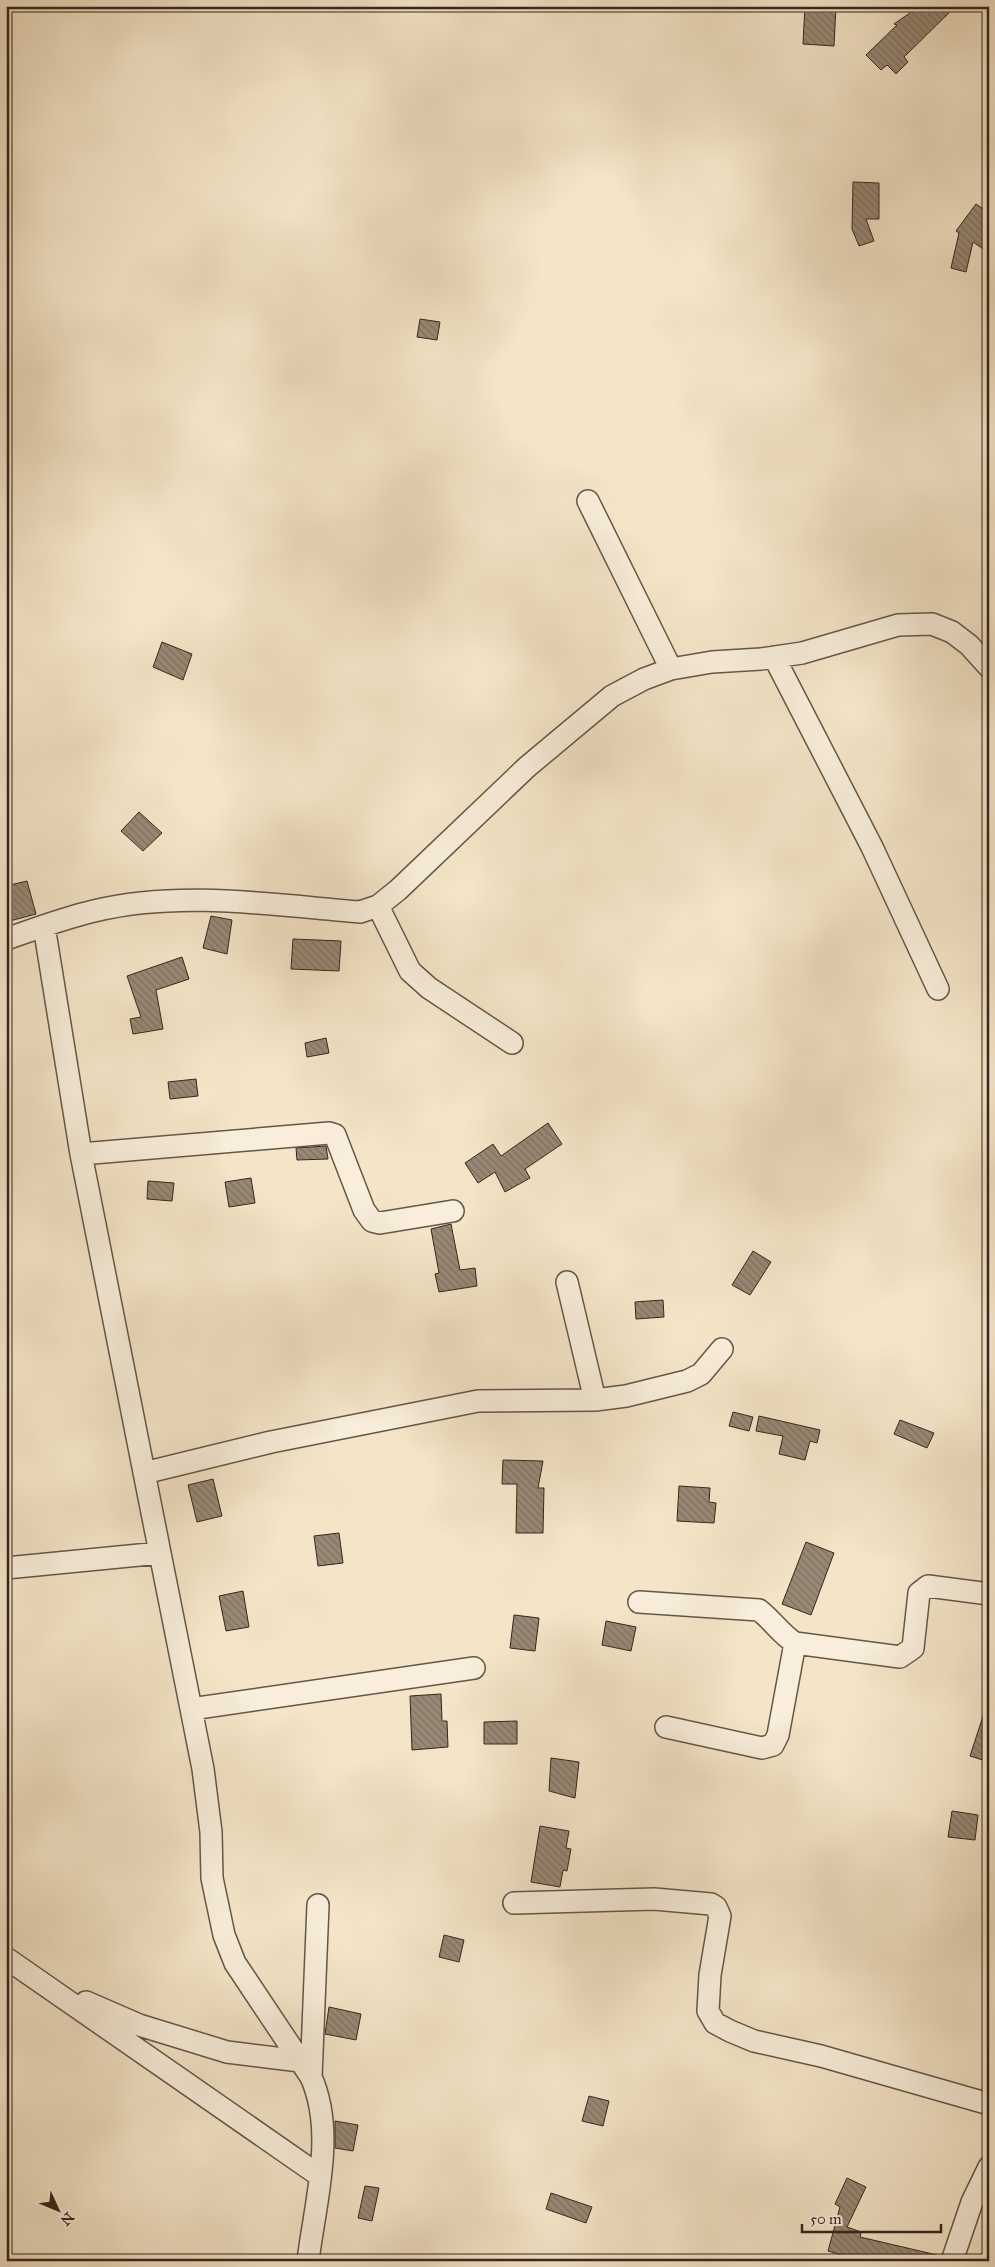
<svg xmlns="http://www.w3.org/2000/svg" width="995" height="2267" viewBox="0 0 995 2267" font-family="'IM FELL Great Primer',serif">
<defs>
<pattern id="building-back-hatch" width="6" height="6" patternUnits="userSpaceOnUse" patternTransform="scale(1.25)"><rect width="6" height="6" fill="#988976"/><path d="M-1 5l2 2M0 0l6 6M5-1l2 2" fill="none" stroke="#7d7060"/></pattern>
</defs>
<rect width="100%" height="100%" fill="#f4e5c8"/>
<filter id="stains"><feTurbulence type="fractalNoise" baseFrequency=".004" numOctaves="4"/><feColorMatrix values="0 0 0 0 .2 0 0 0 0 .09 0 0 0 0 .02 0 0 0 .5 -.17"/></filter>
<radialGradient id="worn" r=".72"><stop offset=".6" stop-color="#630" stop-opacity="0"/><stop offset="1" stop-color="#630" stop-opacity=".3"/></radialGradient>
<!-- building -->
<path fill="url(#building-back-hatch)" stroke="#35261e" d="M805,6h31l-2,40 -31,-2z
M920,6h36l-52,51 4,5 -12,12 -9,-9 -6,5 -15,-15 31,-30 -3,-1z
M853,182l26,1v36h-13l8,22 -15,5 -7,-17z
M976,204l13,9v40l-16,-11 -7,30 -15,-4 8,-35 -3,-2z
M420,319l20,3 -3,18 -20,-3z
M162,642l30,12 -9,26 -30,-13z
M139,812l23,21 -19,18 -22,-20z
M27,881l9,33 -30,8v-36z
M211,916l21,4 -5,34 -24,-6z
M293,939l48,2 -2,30 -48,-2z
M182,957l7,22 -33,11 7,39 -30,5 -3,-15 11,-2 -14,-41z
M326,1038l3,15 -22,4 -2,-14z
M196,1079l2,17 -28,3 -2,-17z
M548,1123l14,21 -37,25 5,9 -25,14 -10,-20 -17,11 -13,-20 28,-19 8,12z
M326,1146l2,13 -31,1 -1,-12z
M251,1178l4,25 -26,4 -4,-25z
M148,1181l26,2 -2,18 -25,-2z
M451,1224l9,46 15,-2 2,18 -38,6 -4,-18 4,-1 -8,-44z
M753,1251l18,11 -21,33 -18,-10z
M663,1300l1,17 -28,2 -1,-17z
M733,1412l20,5 -4,14 -20,-5z
M759,1416l61,14 -3,13 -7,-2 -5,19 -26,-6 4,-18 -27,-5z
M900,1420l34,13 -7,15 -33,-14z
M503,1460l40,1 -5,27h6l-1,45h-27l1,-49h-15z
M213,1479l9,37 -25,6 -9,-37z
M679,1486l31,2 -1,14 7,1 -2,20 -37,-2z
M339,1533l4,30 -25,3 -4,-30z
M806,1542l28,11 -23,62 -29,-11z
M243,1591l6,36 -23,4 -7,-35z
M514,1615l25,3 -4,33 -25,-3z
M606,1621l30,6 -5,24 -29,-6z
M441,1694l1,27h5l1,26 -36,3 -2,-54z
M986,1707h3v55l-19,-6z
M517,1721v23h-33v-22z
M551,1758l28,4 -4,36 -26,-7z
M952,1811l26,4 -3,25 -27,-3z
M540,1826l29,5 -3,17 5,1 -4,22 -4,-1 -3,17 -29,-5z
M444,1935l20,5 -5,22 -20,-5z
M329,2007l32,7 -5,26 -31,-6z
M589,2096l20,5 -6,25 -21,-5z
M335,2121l23,4 -5,26 -18,-3z
M847,2178l19,9 -19,40 14,5 -1,5 77,18 -1,6h-74l-34,-10 12,-44 -5,-3z
M365,2186l14,2 -7,33 -14,-3z
M551,2193l41,14 -6,16 -40,-14z"/>
<g fill="none" stroke-linecap="round" stroke-linejoin="round">
<defs>
<path id="minor" d="M588,501l83,168
M774,657l98,190 66,142
M378,906l32,65 19,17 83,55
M44,926l37,228 79,399
M6,939c29,-10 58,-21 88,-28 86,-21 179,-6 266,1l18,-6 20,-16 129,-123 85,-71 32,-17 27,-10 41,-7 49,-3 41,-6 96,-28 34,-1 20,8 17,13 20,22
M81,1154l248,-21 6,2 29,75 8,11 8,2 73,-12
M567,1282l28,118
M144,1473l127,-31 207,-41 117,-1 31,-4 61,-15 14,-7 21,-25
M6,1568l154,-15 43,216 8,63 1,46 12,57 11,28 76,114c25,56 4,125 -3,184
M639,1602l120,8c13,10 22,24 36,33l105,14 13,-9 6,-55 9,-7 61,8
M191,1709l283,-41
M666,1727l96,21 11,-3 5,-10 17,-92
M514,1903l140,-4 57,5 5,3 4,9 -10,59 -2,36 7,12 15,8 24,10 67,15 168,48
M6,1958l314,218
M86,2002l53,23 88,27 73,9
M311,2077l7,-172
M952,2261l20,-59 17,-35"/>
</defs>
<!-- minor casing -->
<use href="#minor" stroke="#655648" stroke-width="24"/>
<!-- minor -->
<use href="#minor" stroke="#f8eedb" stroke-width="21"/>
</g>
<!-- margin -->
<rect width="995" height="2267" fill="none" stroke="#f4e5c8" stroke-width="25"/>
<rect x="8" y="8" width="980" height="2252" fill="none" stroke="#35261e" stroke-width="2.5"/>
<rect x="12" y="12" width="970" height="2242" fill="none" stroke="#35261e"/>
<!-- north arrow -->
<g transform="translate(58 2210) rotate(134)" stroke="#f8eedb" stroke-width="4" paint-order="stroke">
<path d="M0-4L9 19L0 12L-9 19Z" fill="#35261e"/>
<text y="-8" font-size="14" font-weight="bold" text-anchor="middle" fill="#35261e">N</text>
</g>
<!-- scale -->
<path d="M802 2224v8h139v-8" fill="none" stroke="#35261e" stroke-width="2.5"/>
<text x="810" y="2224" font-size="15" fill="#35261e" stroke="#f8eedb" stroke-width="4" paint-order="stroke">50 m</text>
<rect width="100%" height="100%" filter="url(#stains)"/>
<rect width="100%" height="100%" fill="url(#worn)"/>
</svg>
